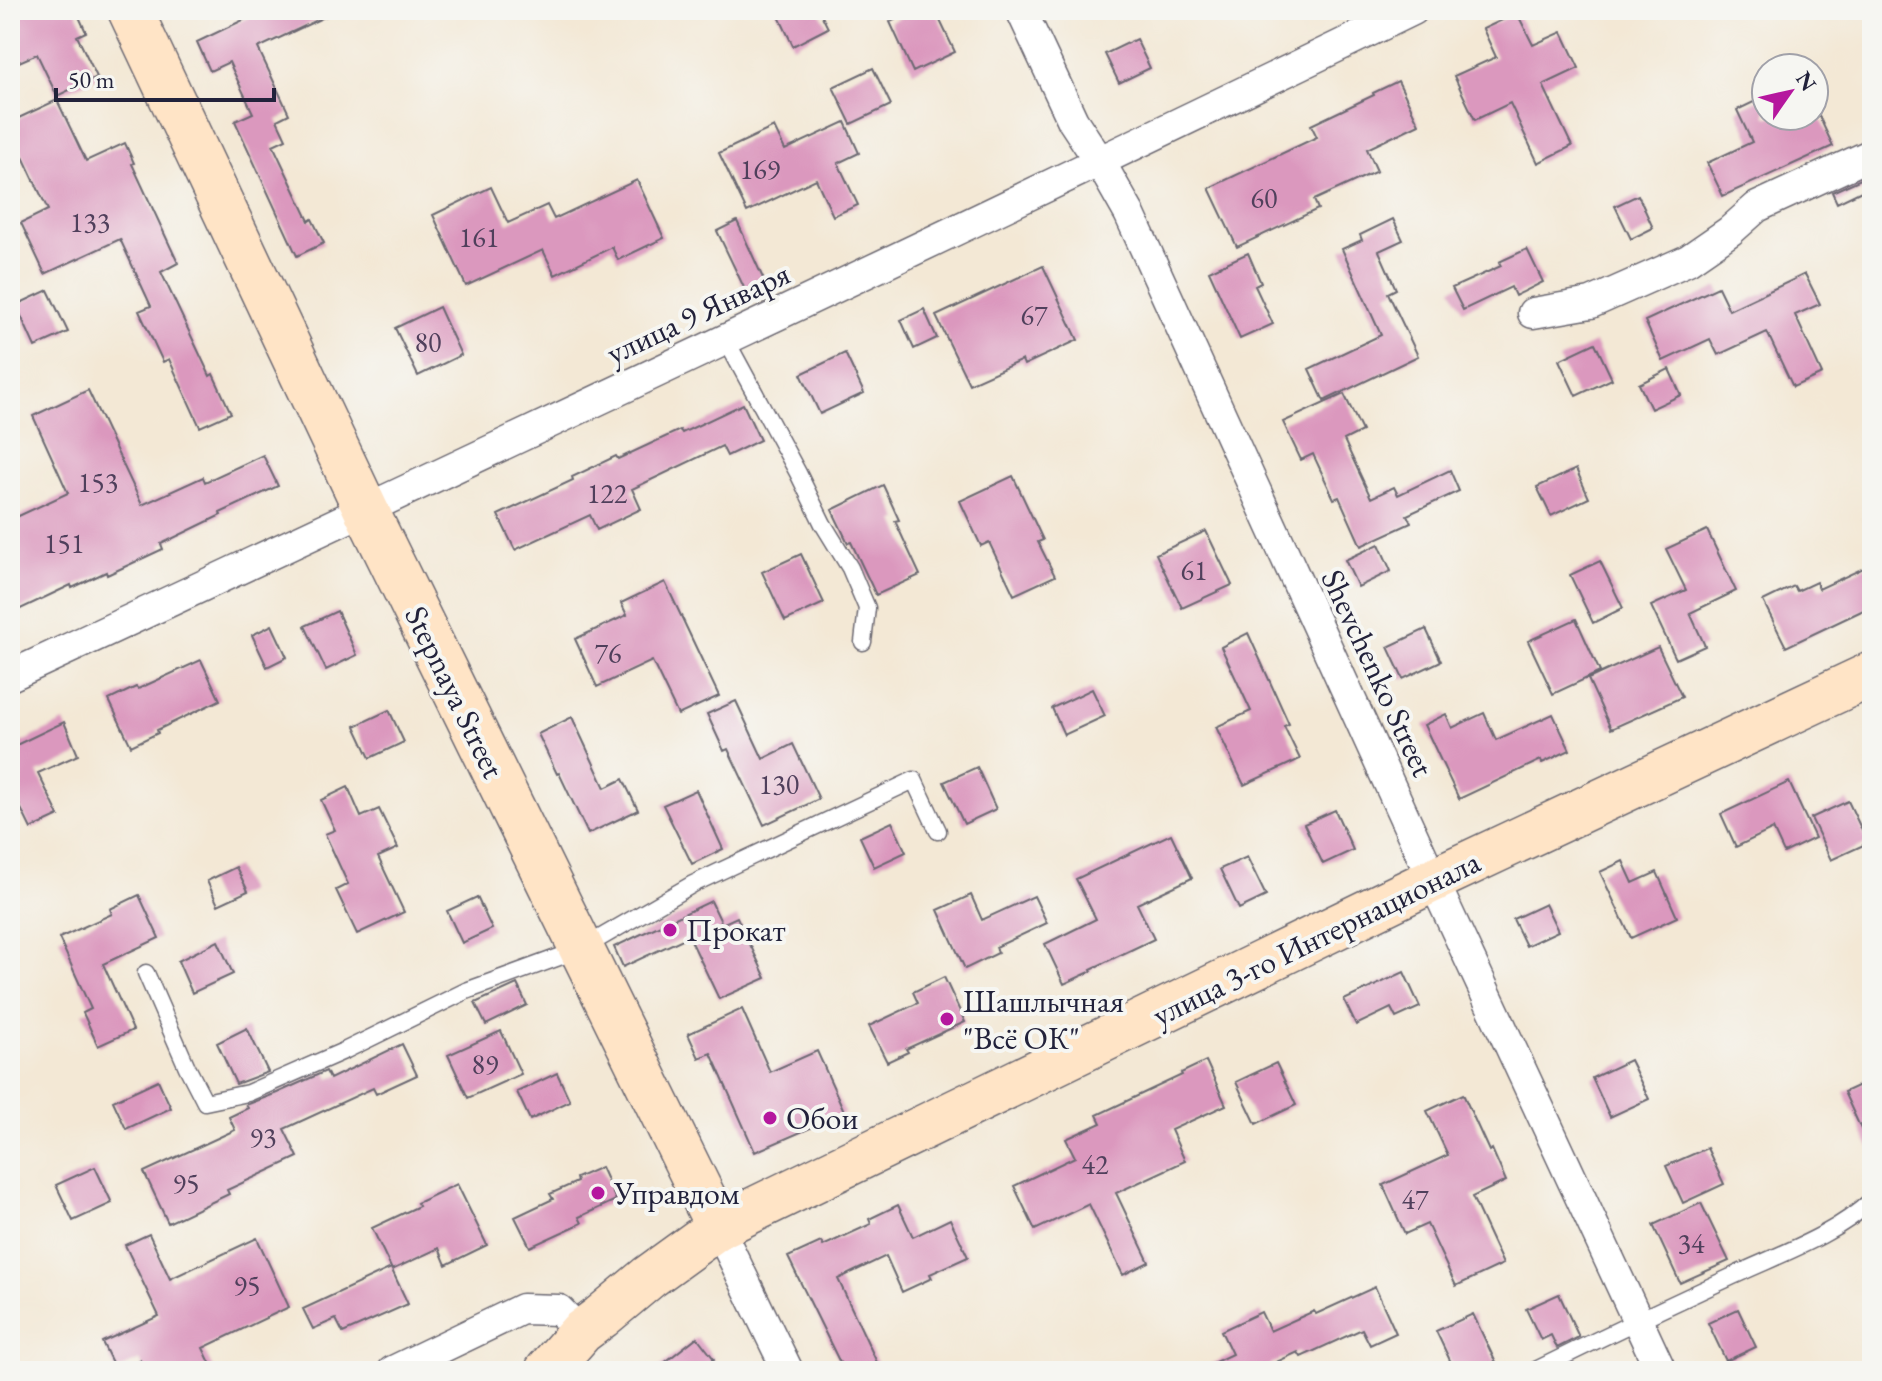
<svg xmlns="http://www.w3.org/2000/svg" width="1882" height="1381" viewBox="0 0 1882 1381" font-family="'EB Garamond',serif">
<rect width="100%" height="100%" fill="#f6f6f2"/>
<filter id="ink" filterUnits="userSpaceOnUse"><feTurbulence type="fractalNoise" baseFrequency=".0125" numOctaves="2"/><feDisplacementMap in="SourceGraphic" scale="16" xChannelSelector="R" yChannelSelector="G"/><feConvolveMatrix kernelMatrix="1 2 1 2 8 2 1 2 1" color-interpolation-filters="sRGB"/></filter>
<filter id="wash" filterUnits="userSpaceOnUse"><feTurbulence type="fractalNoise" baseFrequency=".006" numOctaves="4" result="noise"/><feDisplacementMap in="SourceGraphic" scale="32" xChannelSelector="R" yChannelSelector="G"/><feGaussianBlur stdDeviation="1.8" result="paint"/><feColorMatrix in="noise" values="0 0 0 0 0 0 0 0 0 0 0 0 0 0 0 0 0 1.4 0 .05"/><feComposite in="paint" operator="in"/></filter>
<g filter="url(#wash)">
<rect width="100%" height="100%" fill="#f3e8d5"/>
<g id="blocks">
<!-- building -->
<path fill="#db98be" d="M10,10h66l10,22 -9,4 20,41 -40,19 -20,-42 -27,12z
M264,10h75l-81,38 31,66 -12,6 9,19 -13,6 36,76 3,-2 12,24 -27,13 -62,-135 18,-8 -24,-51 -19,9 -13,-29z
M776,10h43l9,18 -35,18z
M916,10h19l20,42 -42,20 -23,-50z
M1517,13l16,32 29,-13 17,36 -36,17 29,61 -34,17 -28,-60 -35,17 -21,-44 42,-19 -13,-28z
M1136,39l14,29 -31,15 -14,-29z
M873,68l18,37 -40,19 -18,-37z
M1398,81l21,43 -52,25 10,22 -63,29 4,9 -81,38 -28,-59 108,-51 -6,-12 63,-30 -1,-2z
M1766,96v20h53l14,30 -110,50 -16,-33 45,-21 -15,-32z
M57,100l29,61 39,-18 9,20 -2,1 46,99 -17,9 49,104 3,-2 18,39 -31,14 -31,-68 -6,3 -24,-51 12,-5 -31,-67 -75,35 -24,-51 27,-13 -31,-66 -7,3v-25z
M845,122l14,31 -21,10 20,42 -25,11 -17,-37 -69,33 -28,-59 55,-26 11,23z
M1872,174v12l-35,17 -5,-11z
M637,180l27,58 -46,22 -6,-13 -57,28 -12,-25 -77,36 -33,-71 58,-28 17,36 39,-18 7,14z
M1638,195l15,33 -22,11 -16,-33z
M1393,219l10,21 -24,11 17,38 -8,4 30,63 -94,45 -15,-32 72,-34 -39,-86 20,-9 -2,-5z
M737,221l30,66 -19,9 -31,-65z
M1527,249l16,33 -28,14 -4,-9 -48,23 -11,-22 49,-22 -2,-4z
M1248,253l13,30 -6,3 18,38 -33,15 -31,-68z
M1043,266l35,74 -54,25 -2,-5 -53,24 -33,-68z
M1805,274l15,30 -25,11 27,59 -29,13 -26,-55 -49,23 -8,-16 -47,22 -18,-40 73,-34 11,23z
M48,290l20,42 -33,15 -19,-42z
M439,307l22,48 -43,21 -23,-48z
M924,309l13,29 -23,11 -13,-29z
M1595,343l17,36 -36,17 -17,-36z
M845,353l19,40 -44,21 -19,-40z
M1669,369l12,26 -30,14 -12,-25z
M88,390l54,115 61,-28 2,5 58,-27 15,31 -58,27 1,2 -60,29 2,5 -56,26 -1,-3 -34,16 -1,-3 -61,29v-94l58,-27 -35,-77z
M1344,394l18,37 -18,9 27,58 23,-11 4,8 52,-25 9,21 -52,24 4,8 -50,23 -22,-49 -5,2 -21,-45 -12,6 -18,-38z
M743,404l17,36 -33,16 -5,-10 -90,43 9,20 -44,21 -7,-15 -75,35 -17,-35 75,-35 -1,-3 44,-21 2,3 62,-29 2,3z
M1576,469l13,29 -38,18 -14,-29z
M1013,476l30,64 -5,2 17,34 -41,19 -25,-53 -8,4 -21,-45z
M883,485l16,35 -4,1 25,54 -44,20 -25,-53 -3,1 -16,-33z
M1707,530l29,61 -46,22 15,33 -29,13 -25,-53 35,-16 -20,-41z
M1206,531l26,54 -50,23 -26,-54z
M1379,544l12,27 -33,16 -13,-27z
M801,554l23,49 -39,18 -23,-49z
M1600,561l23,47 -30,15 -23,-48z
M1872,564v42l-86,41 -23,-46 31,-15 3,5 19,-9 3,7z
M665,582l54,114 -41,19 -26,-54 -55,26 -22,-48 52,-24 -6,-12z
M337,611l20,44 -31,15 -21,-44z
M1576,619l24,53 -47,22 -25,-53z
M272,625l15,32 -20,10 -15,-32z
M1426,629l15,32 -38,18 -15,-32z
M1248,633l41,91 -5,2 16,33 -56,26 -28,-58 35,-16 -30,-64z
M1658,647l24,50 -71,32 -23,-50z
M201,660l19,40 -63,30 1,3 -27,13 -22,-46 27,-13 2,2z
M1092,689l13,27 -41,19 -12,-27z
M736,701l27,58 30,-15 26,55 -55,26 -36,-76 -4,2 -17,-37z
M389,710l15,32 -34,16 -15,-32z
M1484,713l12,27 57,-26 17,36 -28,13 -1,-3 -82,39 -35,-74 22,-11 6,14z
M572,717l33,71 18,-9 15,31 -50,24 -29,-61 -2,1 -19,-40z
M64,722l14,33 -40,18 21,43 -28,13 -21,-43v-38z
M977,767l19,42 -32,15 -20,-42z
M1789,782l26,56 -31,15 -11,-24 -37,18 -15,-33z
M348,787l13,30 18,-8 19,39 -20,9 26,55 -47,22 -21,-44 12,-6 -23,-50 10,-4 -14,-30z
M696,790l27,59 -31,15 -29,-59z
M1848,801l20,42 -37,17 -20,-42z
M1335,810l18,40 -30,14 -19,-40z
M892,822l14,30 -32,15 -14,-30z
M1171,834l21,44 -55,26 17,35 -63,30 1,2 -28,13 -19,-40 51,-25 -20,-40z
M1247,857l19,39 -27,13 -19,-40z
M1623,861l10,22 24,-11 20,45 -46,21 -31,-66z
M236,867l12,24 -30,14 -11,-24z
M139,895l20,43 -56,26 30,66 -35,16 -15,-33 8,-4 -32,-71 53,-24 -2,-5z
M971,895l11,25 52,-24 13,27 -51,24 2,6 -33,16 -27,-59z
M477,897l15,32 -30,14 -15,-32z
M711,901l11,23 15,-7 29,61 -47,21 -30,-63 -66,31 -9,-20z
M1545,904l13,27 -32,15 -13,-27z
M218,941l15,33 -41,19 -14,-32z
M1404,972l16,35 -24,11 -5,-10 -35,17 -12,-25z
M944,977l21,45 -59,27 2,3 -21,10 -18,-36 49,-23 -5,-11z
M517,984l10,21 -41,20 -11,-22z
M742,1009l28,63 47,-21 28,62 -90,39 -44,-99 -12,5 -11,-24z
M247,1028l21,44 -32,12 -19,-41z
M501,1031l20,43 -53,24 -20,-43z
M402,1044l15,31 -41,19 -3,-6 -89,41 14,28 -71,33 2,4 -61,29 -24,-51 91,-42 -6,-13 19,-9 -2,-3 31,-12 49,-22 4,8z
M1630,1060l19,39 -39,18 -18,-39z
M1206,1061l20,44 -55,25 14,31 -69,32 33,69 -26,13 -34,-71 -54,26 -21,-44 61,-29 -9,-18 35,-16 -4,-8 85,-40 -1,-2z
M1276,1063l20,42 -40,19 -20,-42z
M557,1073l13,28 -40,19 -13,-28z
M1872,1079v74l-28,-61z
M158,1080l13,28 -45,21 -13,-28z
M1463,1094l26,57 3,-2 14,32 -34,16 31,67 -47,22 -29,-62 -22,10 -22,-49 65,-30 -21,-44z
M1707,1148l17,36 -41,19 -17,-37z
M95,1167l17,36 -39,18 -17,-36z
M601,1167l15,33 -37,17 3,6 -52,24 -15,-30 38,-18 -3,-5 27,-12 -1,-4z
M457,1184l30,61 -41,20 -7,-17 -47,22 -20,-42 47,-22 -2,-3z
M1701,1203l28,58 -49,22 -27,-58z
M898,1205l15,32 37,-18 18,38 -38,17 2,4 -30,14 -16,-36 -48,23 43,92h-37l-56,-114 33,-15 2,4 48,-22 -2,-5z
M149,1234l21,45 87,-41 32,69 -86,41 11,23h-69l-5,-11 -24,11 -14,-29 57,-26 -34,-71z
M391,1268l17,36 -65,29 -7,-14 -23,10 -10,-20z
M1375,1287l21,46 -26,12 -8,-16 -61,28 -3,-5 -41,19h-61l36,-17 -11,-23 40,-19 9,19 44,-20 2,3z
M1559,1294l20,43 -22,11 -6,-13 -10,5 -15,-31z
M1738,1309l18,38 -30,14 -18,-38z
M1473,1314l23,49 -17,8h-24l-19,-40z
M697,1337l17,22 -15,12h-45z"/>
</g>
</g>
<g filter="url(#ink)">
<use href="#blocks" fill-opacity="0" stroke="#6b6771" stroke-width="2"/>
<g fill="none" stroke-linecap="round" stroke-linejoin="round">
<defs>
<path id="lane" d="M726,340l72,133 25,51 27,44 17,40 -4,34
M146,973l41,94 18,35 43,-9 98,-43 120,-59 115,-42 112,-65 221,-104 24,51
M1534,1371c66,-33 132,-64 199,-95 47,-22 101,-40 139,-76"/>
<path id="street" d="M1021,10l52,111 27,41 29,51 304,667 228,491
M1533,313l58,-10 97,-43 42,-29 27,-24 115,-53
M10,676c469,-219 938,-440 1403,-666
M718,1227l70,144
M393,1371l129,-62 37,1 22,22"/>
<path id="secondary" d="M130,10l236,500 352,717
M547,1371l34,-39 20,-15 48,-40 69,-50 715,-347 439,-206"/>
</defs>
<!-- lane casing -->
<use href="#lane" stroke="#6b6771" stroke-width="19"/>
<!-- street casing -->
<use href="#street" stroke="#6b6771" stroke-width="33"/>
<!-- secondary casing -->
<use href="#secondary" stroke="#6b6771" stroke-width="47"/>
<!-- lane -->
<use href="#lane" stroke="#fff" stroke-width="16"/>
<!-- street -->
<use href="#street" stroke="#fff" stroke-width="30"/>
<!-- secondary -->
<use href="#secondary" stroke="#ffe4c6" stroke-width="44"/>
</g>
</g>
<!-- markers -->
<g fill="#b5179e" stroke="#f6f6f2" stroke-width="3">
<circle cx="670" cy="930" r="8"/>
<circle cx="947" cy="1019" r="8"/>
<circle cx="770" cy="1118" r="8"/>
<circle cx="598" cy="1193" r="8"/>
</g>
<g text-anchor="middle" stroke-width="8" stroke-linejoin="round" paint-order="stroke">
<!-- number labels -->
<g font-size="28" fill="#50405c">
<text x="760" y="179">169</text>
<text x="1264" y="208">60</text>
<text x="90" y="232">133</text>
<text x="479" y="247">161</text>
<text x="1034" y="325">67</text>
<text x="428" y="352">80</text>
<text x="98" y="492">153</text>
<text x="607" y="503">122</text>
<text x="64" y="553">151</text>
<text x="1194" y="580">61</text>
<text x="608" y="663">76</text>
<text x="779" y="794">130</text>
<text x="485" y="1074">89</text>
<text x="263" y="1147">93</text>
<text x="1095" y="1174">42</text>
<text x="186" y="1193">95</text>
<text x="1415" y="1209">47</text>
<text x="1691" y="1253">34</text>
<text x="247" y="1295">95</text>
</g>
<!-- street labels -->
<g font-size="32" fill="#22223b" stroke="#f6f6f2">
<text transform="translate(698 313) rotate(-25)" y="11">улица 9 Января</text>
<text transform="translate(1378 673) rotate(65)" y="11">Shevchenko Street</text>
<text transform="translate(455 692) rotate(64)" y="11">Stepnaya Street</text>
<text transform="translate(1316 938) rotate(-26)" y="11">улица 3-го Интернационала</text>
</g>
<!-- poi labels -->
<g font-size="32" fill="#22223b" stroke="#f6f6f2" text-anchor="start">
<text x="686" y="941">Прокат</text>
<text x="963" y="1012">Шашлычная<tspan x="963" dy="37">"Всё ОК"</tspan></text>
<text x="786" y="1129">Обои</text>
<text x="614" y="1204">Управдом</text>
</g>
</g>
<!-- margin -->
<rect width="1882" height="1381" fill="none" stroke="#f6f6f2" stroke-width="40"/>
<!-- north arrow -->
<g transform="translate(1790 92) rotate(56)"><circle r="38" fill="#f6f6f2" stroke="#a1a1a9" stroke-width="2"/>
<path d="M0-6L14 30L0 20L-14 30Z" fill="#b5179e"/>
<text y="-12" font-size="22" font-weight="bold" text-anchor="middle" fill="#22223b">N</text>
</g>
<!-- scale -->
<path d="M56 88v12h218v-12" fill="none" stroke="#22223b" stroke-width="4"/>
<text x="68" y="88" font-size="24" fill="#22223b" stroke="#f6f6f2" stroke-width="6" paint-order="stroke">50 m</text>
</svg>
